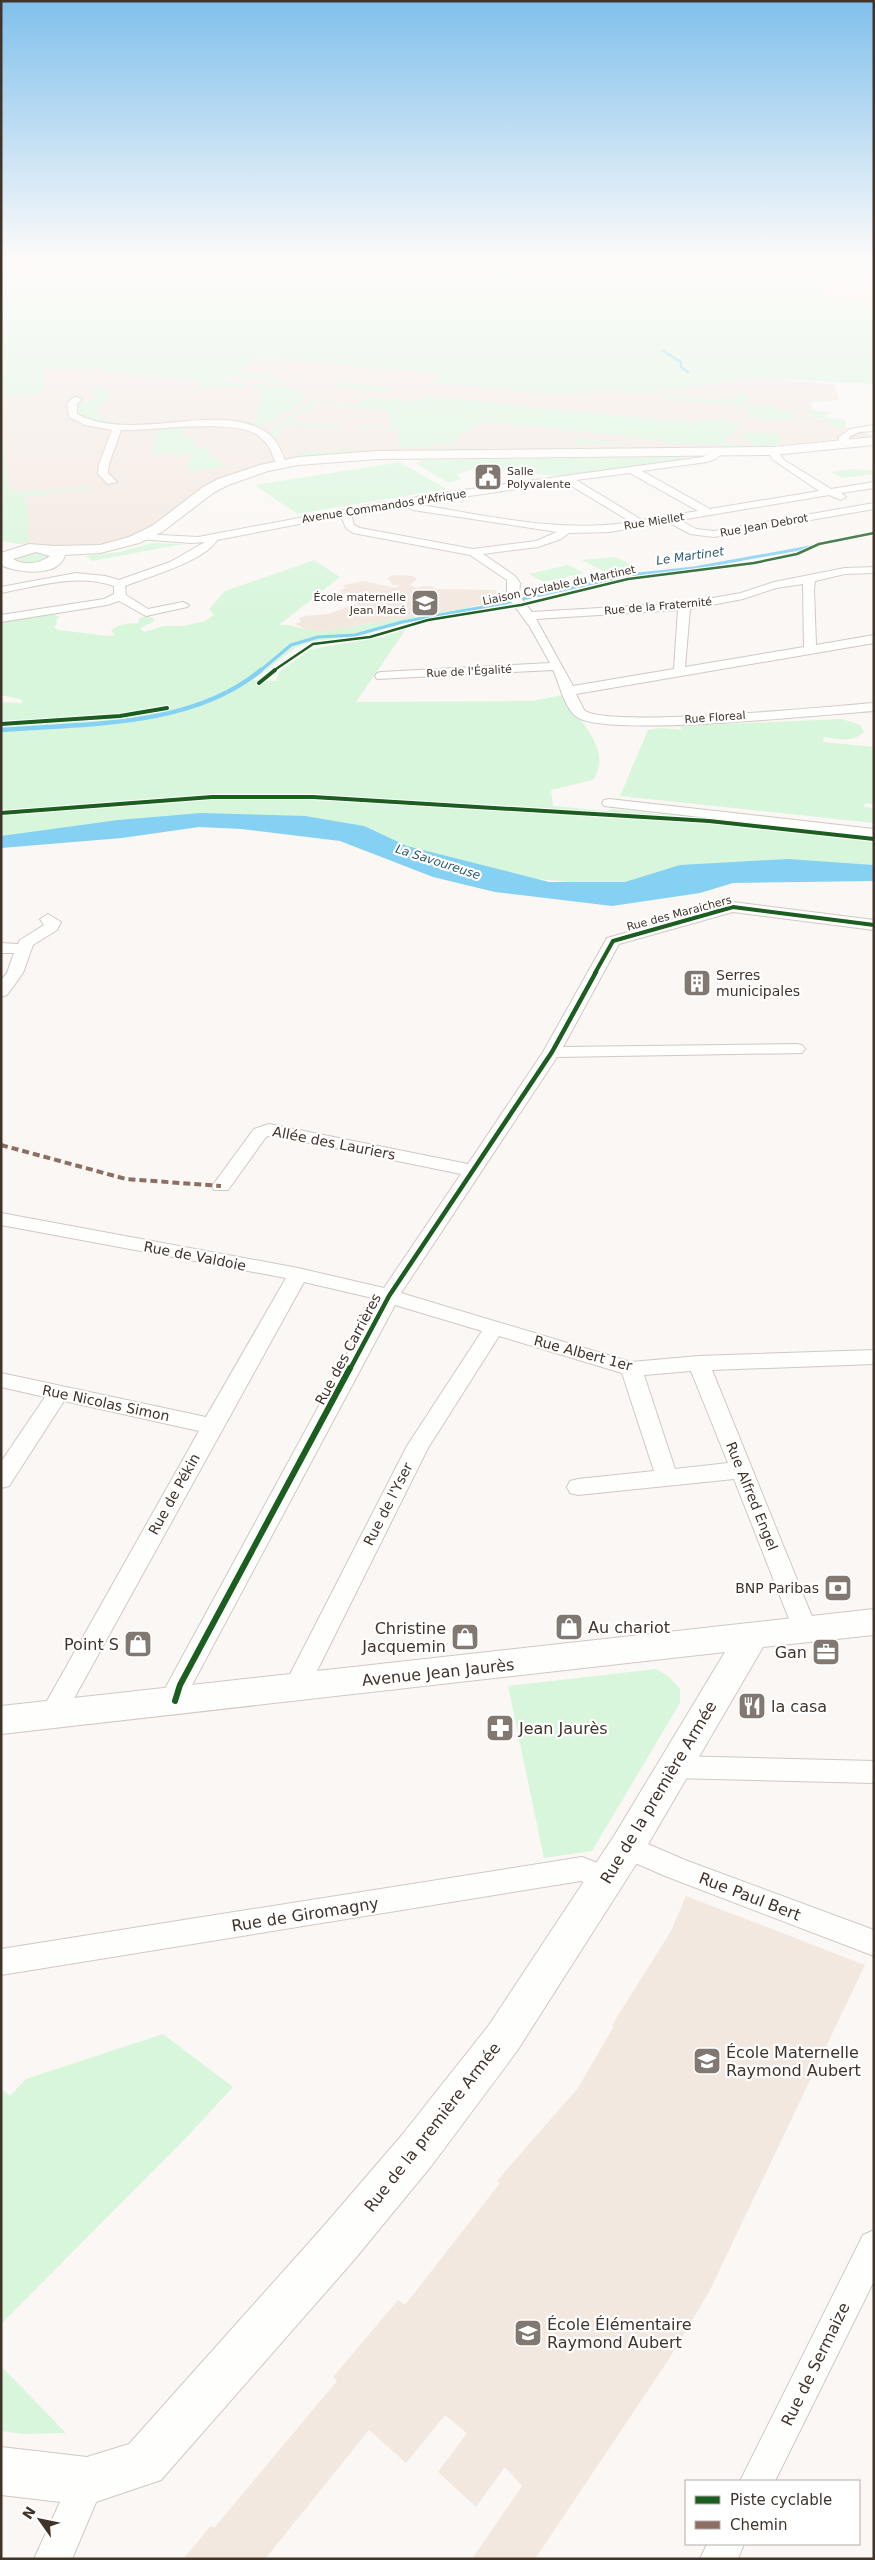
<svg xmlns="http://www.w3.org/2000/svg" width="875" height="2560" viewBox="0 0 875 2560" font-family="'DejaVu Sans',sans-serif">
<rect width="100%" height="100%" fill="#faf7f4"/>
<!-- built -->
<path fill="#f3e8e0" d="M778,261h96v44l-14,1 -12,-6 -12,1z
M257,358l186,15 -6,4 132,15 31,-2 38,4 117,-16 79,6 5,16 -28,2 3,16 60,18 -134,12 -439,7 -60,17 -86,56 -31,14 -58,6 -47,-4 -11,-60 -7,-55v-32l40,-3 3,-25 52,-1 13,4 91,9 -2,7 28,-7 11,-11z
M394,575l19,1 4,3 -7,6 7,3 5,-2h9l4,3 61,1 4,11 -110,22h-18l-52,9 -10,-1 -15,-7 6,-2 -2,-4 6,-2 24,-2 43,-17 -3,-2 -14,2 -3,-3h-9l-3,-4 6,-2 -3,-3 20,-4 33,7 4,-3h-7l-6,-7z
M686,1896l179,69 -156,327 -40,67 -134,200h-63l50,-73 -17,-19 -29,40 -38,-35 29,-39 -22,-18 -39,48 -37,-33 -104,129h-82l28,-33 3,2 123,-147 -4,-4 65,-77 7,5 95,-122 -3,-2 81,-93 36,-62 -2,-1 59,-94z"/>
<!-- green -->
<path fill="#d8f6dc" d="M1,261h810l27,18 9,2 -37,3 26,17 12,-1 26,8v76l-119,-6 -117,16 -38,-4 -37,5 -133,-13 12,-9 -185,-15 -19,12 61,13 -33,-1 1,-3 -37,-3 -4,5 24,3 -6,3 -46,1 2,-7 -91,-9 -13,-4 -52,1 -3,25 -40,3z
M338,383l54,4v3l-7,2 -51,-6z
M256,384l39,4 8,5 1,7 -41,27 -11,-3 4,-3 6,-30 -11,-3z
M97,387l13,2 -2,12 -7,3 -5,12 11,3 2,4h26l-27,1 -26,-7 -5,-9 2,-3 17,-7 -5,-8z
M733,393h14l-2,10 25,3 23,7 4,5c-9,5 -40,1 -51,-2l-1,-4 4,-3 -1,-2 -84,-8 -9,-4 80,6 2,-2z
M423,396l274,27 4,-3c13,-1 28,1 40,4l-19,19 30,3v-4l-17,-5c9,-6 32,-5 44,-3l3,6 -4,4 -8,3 -31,1h-12l-12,-4 -9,2 -12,-2h-28l-2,-1 1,-2 -97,-11 -88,-8 -29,21 12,3 -29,-3 -5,4 -29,1 -2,-19 -42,-1 1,-3 34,2 -2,-15 -70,-9 -31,19 52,3 -1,2 -55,-2 -7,8 1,4 -4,1 -3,-6 6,-7 38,-24 42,4 1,-3 13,-5 44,5z
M803,409l30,4 -7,1 -1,4 18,1 4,3 -3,6c-12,0 -11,-2 -19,-7 -8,-5 -12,-1 -22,-12z
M167,427l16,1 1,7 13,7 -7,4 20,4 2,5 -8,2 14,1 7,8 -40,6 7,-18h-40c2,-13 1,-24 15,-27z
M1,429l7,55 4,6 8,2 72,-5 -1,2 -38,3 -30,6 4,4 2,39 -10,3 -18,-3z
M577,436l9,2 -1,2 51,4 -65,1 9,-4z
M677,447l7,2 -382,8 -7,-3 11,-3z
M681,457l4,2 -9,3 -108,15 -91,-9 -20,6 4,5 -12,4 -31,-18 -1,-2 5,-3z
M400,462l46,27 -149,25 -42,-29z
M854,469l20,2v3l-32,4 -11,-6z
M152,543l32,1 -92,17 -6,-5 33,-4z
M32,551l19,5 -12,8 -25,-1 -3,-6z
M615,557l20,9 -30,6 -24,-12z
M314,560l26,17 -61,48c12,-2 26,6 41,7l148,-25 9,2 -60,11 -59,16 -49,6 -14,6 -42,32 23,1 3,-9 32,-23 72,-12 23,-8 -50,73 177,-1 29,-6c16,26 52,54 31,85l-42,10 2,16 53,5 7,-2 261,29v28l-55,-3 -205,22 -78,-6 -266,-61 -269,19v-135l20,1 2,-3 -22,-5v-72c17,-5 42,-15 59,-6l-4,3 1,4 -3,3 4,3 51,6 6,-1 -4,-4c10,-9 17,-7 28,-8l-1,-3c6,-5 13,-6 17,1l-15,7 4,4 20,-6h20l21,-5 9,-6 -5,-6 16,-18z
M568,565l16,8 -40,9 -15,-8z
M842,719l18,6 4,7c-11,11 -26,7 -40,5l-1,5 51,5v57l-9,-1 -1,4 10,1v15l-254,-27 28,-66 12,-2 22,2 -2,-3 3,-1z
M656,1669l12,7 12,13v14l-88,148 -48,7 -36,-172z
M163,2034l70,53 -49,53 -183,184v-235l9,7 16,-17z
M1,2366l65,67 -42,1 -23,-3z"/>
<!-- water -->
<path fill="#84d1f3" d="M201,813l104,3 59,10 43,20 142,36h76l55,-17 108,-6 86,6v16l-141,2 -33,10 -88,13 -117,-14 -62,-15 -93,-36 -98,-12 -43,-2 -77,11 -121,10v-12l117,-16z"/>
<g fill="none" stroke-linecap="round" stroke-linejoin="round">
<!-- stream-far2 -->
<path stroke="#84d1f3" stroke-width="2.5" d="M663,351l18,11v5l7,5"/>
<!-- stream-far1 -->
<path stroke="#84d1f3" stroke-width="3" d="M260,671l31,-26 27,-8 37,-2 47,-13 103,-19 124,-28 65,-7 116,-21"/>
<!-- stream -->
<path stroke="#84d1f3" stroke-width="4.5" d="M1,730c86,-7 190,-2 260,-60"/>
<defs>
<path id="street" d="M75,397l7,2 -5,5v10c55,29 136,-12 186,16 13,7 19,21 23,34l-8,2c-8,-12 -4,-17 -18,-29 -22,-20 -107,-6 -139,-7l-12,34 -1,9 9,9 -9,2 -10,-10 1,-10 13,-34 -27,-5 -16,-8 -2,-14z
M874,425v6l-15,1 -10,5v9h-6l-5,-8 12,-9z
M773,448l3,1 8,11 47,29 43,-7v6l-33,5 5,4 -5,3 -12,-5 -149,25 16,9 18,2 160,-28v6l-160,28 -24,-3 -22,-12 -58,10 -41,1 -8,6 -23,8 -55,7 32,22 5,7 -1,13 13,16 152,-9 57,-10 33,-11 71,-14 29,-1v6l-29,1 -30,7 -1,8 2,56 58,-10v8l-298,51 8,16c22,19 248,-4 290,-7v8c-47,3 -269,27 -297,6 -13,-9 -17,-33 -24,-47l-176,9 -2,-3 2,-3 4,-1 169,-9 -20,-36 -23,-31v-16l-37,-25 -117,-22 -7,-5 -5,-12 -124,24c-12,21 -69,37 -92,46l1,9 22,14 35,-7 6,3 -2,2 -41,9 -27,-15 -12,4 -106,17v-7l103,-16 10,-5v-8c-37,-13 -76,0 -113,7v-6l75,-14 29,3 14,4 51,-18 35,-20 -14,1 -53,-4v-4l4,-1 56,3 181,-34 26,-2 15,-5 283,-39 13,-7 5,3c-4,6 -7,7 -14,9l-65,9 68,38 109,-18 -47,-32 -4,-8zM630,473l68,38 -56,9 -66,-40zM565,482l66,40c-71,12 -145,-7 -216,-18zM408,507l5,3 144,22 -21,9 -63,8 -113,-21 -6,-3 -3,-11zM803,584l1,63 -119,20 5,-58 53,-10 33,-11zM678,610l-4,59 -101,17 -37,-67z
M609,799l265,30v8l-270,-31 -2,-3 2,-3z
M733,902l141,18v10l-141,-18 -114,32 -56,103 233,-3 6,1 3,4 -3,4 -245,4 -156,236 230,69 68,-6 175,-6v14l-162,6 105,259 -3,7 -9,2 -9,-2 -3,-7 -59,-150 -156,16 -8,-2 -3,-6 3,-6 8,-2 76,-8 -32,-98 -123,-37 -71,112 -123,247 -9,3 -9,-3 -4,-7 124,-242 75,-115 -87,-26 -203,380 -8,23 -9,3 -9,-3 -4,-7 5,-16 210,-386 -73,-17 -243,440 -9,3 -9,-3 -4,-7 4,-7 156,-277 -135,-30 -55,85 -8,2v-26l44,-65 -44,-10v-14l205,44 80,-139 -285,-53v-12l297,55 86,20 77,-114 -190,-39 -5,2 -38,53h-14l-2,-4 42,-57 15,-5 199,40 75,-112 64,-114zM691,1371l37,92 -53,6 -31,-94z
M48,914l13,8 -4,8 -24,15 -10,28 -16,22 -6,2v-17l6,-7 7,-20h-13v-10l17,1 2,-4 24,-15 -4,-6z
M673,1756l201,5v22l-201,-5 -9,-3 -4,-8 4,-8z
M627,1835l58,25 189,70v26l-209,-80 -48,-21 -4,-8 4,-8z
M582,1857l36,14 4,8 -4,8 -10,4 -27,-10 -580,94v-26z
M874,2230v51l-99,200h-35l123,-246z
M87,2463l12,6 6,12 -33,78h-38l41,-90z
M707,2544h37l-6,15h-38z"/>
<path id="secondary" d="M874,437v8l-101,10 -396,4 -79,6 -30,6 -40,14 -15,8 -51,39 -23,11 -39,10 -35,2c-6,23 -48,18 -64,10v-12l28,-9 25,2 46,-1 29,-8 23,-11 51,-39 15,-8 42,-14 38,-8 79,-6 396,-4zM36,552l14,4c-11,8 -26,10 -37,3z
M874,1609v26l-111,12 -123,211 -123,193 -85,114 -78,95 -193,220 -74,25 -86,-10v-48l86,10 42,-13 193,-216 80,-93 87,-110 125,-189 111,-184 -724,82v-28z"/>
</defs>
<!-- street casing -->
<use href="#street" stroke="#d0c9c4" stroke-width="2"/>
<!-- secondary casing -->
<use href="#secondary" stroke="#d0c9c4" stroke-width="2"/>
<!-- street -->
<use href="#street" fill="#fefefd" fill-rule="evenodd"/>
<!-- secondary -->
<use href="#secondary" fill="#fefefd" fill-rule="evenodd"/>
<!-- quiet -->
<path stroke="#8d6e63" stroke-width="4" stroke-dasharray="7 4" stroke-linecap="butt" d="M1,1145l125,34 95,7"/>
<defs>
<path id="cycleway-far3" d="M273,671l40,-27 57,-7 58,-17 93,-15 107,-26 126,-16 43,-9 22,-10 55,-11"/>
<path id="cycleway-far2" d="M259,683l16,-13
M1,724l119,-8 47,-8
M1,813l211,-16h101l396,24 165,18
M595,973l18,-32 120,-34 141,18"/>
<path id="cycleway-far1" d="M350,1369l39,-73 163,-244 44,-80"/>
<path id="cycleway" d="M175,1701l5,-16 170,-317"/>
</defs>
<!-- cycleway-far3 casing -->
<use href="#cycleway-far3" stroke="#fff" stroke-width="4.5"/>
<!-- cycleway-far2 casing -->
<use href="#cycleway-far2" stroke="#fff" stroke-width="6"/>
<!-- cycleway-far1 casing -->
<use href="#cycleway-far1" stroke="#fff" stroke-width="8"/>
<!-- cycleway casing -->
<use href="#cycleway" stroke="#fff" stroke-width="9"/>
<!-- cycleway-far3 -->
<use href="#cycleway-far3" stroke="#1b5e20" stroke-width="2.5"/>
<!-- cycleway-far2 -->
<use href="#cycleway-far2" stroke="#1b5e20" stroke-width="4"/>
<!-- cycleway-far1 -->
<use href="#cycleway-far1" stroke="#1b5e20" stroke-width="4.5"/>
<!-- cycleway -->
<use href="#cycleway" stroke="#1b5e20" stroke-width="6"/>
</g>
<!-- sky -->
<linearGradient id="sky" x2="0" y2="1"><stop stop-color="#80c0ec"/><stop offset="0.42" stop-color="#fdfbfa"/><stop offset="1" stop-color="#fdfbfa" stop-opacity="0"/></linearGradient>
<rect width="875" height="620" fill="url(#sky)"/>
<!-- icons -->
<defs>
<symbol id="civic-square" viewBox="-11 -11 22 22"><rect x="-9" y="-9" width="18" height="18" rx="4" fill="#817871" stroke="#fff"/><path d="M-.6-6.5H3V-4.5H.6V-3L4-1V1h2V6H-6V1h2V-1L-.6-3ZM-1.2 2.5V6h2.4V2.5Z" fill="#fff"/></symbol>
<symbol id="school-square" viewBox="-11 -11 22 22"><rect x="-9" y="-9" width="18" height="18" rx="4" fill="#817871" stroke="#fff"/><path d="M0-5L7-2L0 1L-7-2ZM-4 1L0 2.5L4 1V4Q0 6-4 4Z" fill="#fff"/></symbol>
<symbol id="building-square" viewBox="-11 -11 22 22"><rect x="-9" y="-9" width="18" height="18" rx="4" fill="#817871" stroke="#fff"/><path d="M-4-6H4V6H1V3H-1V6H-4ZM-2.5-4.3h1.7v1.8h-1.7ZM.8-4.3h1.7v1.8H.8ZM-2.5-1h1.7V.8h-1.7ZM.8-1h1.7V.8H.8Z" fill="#fff"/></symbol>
<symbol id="bank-square" viewBox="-11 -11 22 22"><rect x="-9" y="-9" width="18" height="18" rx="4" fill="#817871" stroke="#fff"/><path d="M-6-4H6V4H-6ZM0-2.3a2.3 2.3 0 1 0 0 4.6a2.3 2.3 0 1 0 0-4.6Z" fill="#fff"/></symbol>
<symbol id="shop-square" viewBox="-11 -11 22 22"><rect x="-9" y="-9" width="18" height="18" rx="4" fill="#817871" stroke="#fff"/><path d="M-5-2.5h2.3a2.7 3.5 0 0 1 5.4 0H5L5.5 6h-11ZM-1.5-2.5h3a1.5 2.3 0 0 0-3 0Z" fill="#fff"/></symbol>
<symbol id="office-square" viewBox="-11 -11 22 22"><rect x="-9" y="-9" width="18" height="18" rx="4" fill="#817871" stroke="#fff"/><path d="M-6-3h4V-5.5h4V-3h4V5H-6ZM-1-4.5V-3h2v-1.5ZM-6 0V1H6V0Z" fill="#fff"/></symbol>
<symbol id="restaurant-square" viewBox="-11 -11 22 22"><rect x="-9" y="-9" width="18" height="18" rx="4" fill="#817871" stroke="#fff"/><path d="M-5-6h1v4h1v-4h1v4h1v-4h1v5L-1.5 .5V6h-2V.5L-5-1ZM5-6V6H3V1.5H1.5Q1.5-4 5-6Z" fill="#fff"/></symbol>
<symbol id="pharmacy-square" viewBox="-11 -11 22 22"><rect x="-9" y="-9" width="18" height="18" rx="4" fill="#817871" stroke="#fff"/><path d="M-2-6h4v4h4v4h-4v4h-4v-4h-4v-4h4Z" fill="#fff"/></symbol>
</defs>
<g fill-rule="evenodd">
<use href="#civic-square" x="472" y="461" width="32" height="32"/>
<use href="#school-square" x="409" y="587" width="32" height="32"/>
<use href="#building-square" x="681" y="967" width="32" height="32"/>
<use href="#bank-square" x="822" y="1572" width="32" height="32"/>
<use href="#shop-square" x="553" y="1611" width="32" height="32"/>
<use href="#shop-square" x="449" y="1621" width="32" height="32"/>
<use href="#shop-square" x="122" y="1628" width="32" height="32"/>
<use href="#office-square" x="810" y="1636" width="32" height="32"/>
<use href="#restaurant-square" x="736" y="1690" width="32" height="32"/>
<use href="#pharmacy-square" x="484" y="1712" width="32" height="32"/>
<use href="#school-square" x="691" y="2045" width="32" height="32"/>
<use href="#school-square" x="512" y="2317" width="32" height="32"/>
</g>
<g text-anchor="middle" stroke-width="4.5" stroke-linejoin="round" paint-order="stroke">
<!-- far-poi labels -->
<g font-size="11" fill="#40342a" stroke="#fff" text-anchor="start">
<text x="507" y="475">Salle<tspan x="507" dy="13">Polyvalente</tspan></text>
<text x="406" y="601" text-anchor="end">École maternelle<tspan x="406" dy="13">Jean Macé</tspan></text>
</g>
<!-- far-street labels -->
<g font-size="11" fill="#40342a" stroke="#fff">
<text transform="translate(384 506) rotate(-9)" y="4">Avenue Commandos d'Afrique</text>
<text transform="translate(654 521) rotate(-9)" y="4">Rue Miellet</text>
<text transform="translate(764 525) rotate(-10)" y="4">Rue Jean Debrot</text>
<text transform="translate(559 585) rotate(-12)" y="4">Liaison Cyclable du Martinet</text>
<text transform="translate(658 606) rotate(-5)" y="4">Rue de la Fraternité</text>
<text transform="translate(469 671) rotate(-3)" y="4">Rue de l'Égalité</text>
<text transform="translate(715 717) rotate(-4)" y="4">Rue Floreal</text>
<text transform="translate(679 913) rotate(-15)" y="4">Rue des Maraichers</text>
</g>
<!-- far-water labels -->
<g font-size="12" font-style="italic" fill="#2d5b70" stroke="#fff">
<text transform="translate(690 556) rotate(-8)" y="4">Le Martinet</text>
<text transform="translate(438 862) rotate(18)" y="4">La Savoureuse</text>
</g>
<!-- poi labels -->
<g font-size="14" fill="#40342a" stroke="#fff" text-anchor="start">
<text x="716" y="980">Serres<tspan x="716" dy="16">municipales</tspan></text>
<text x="819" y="1593" text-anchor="end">BNP Paribas</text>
</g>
<!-- street labels -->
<g font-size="14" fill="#40342a" stroke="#fff">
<text transform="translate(334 1143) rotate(11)" y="5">Allée des Lauriers</text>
<text transform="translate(195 1256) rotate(11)" y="5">Rue de Valdoie</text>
<text transform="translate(348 1349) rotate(-62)" y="5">Rue des Carrières</text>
<text transform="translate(583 1353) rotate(15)" y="5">Rue Albert 1er</text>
<text transform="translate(106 1403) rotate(12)" y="5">Rue Nicolas Simon</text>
<text transform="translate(174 1494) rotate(-61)" y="5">Rue de Pékin</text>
<text transform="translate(752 1496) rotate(68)" y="5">Rue Alfred Engel</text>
<text transform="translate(388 1504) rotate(-63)" y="5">Rue de l'Yser</text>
</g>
<!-- near-poi labels -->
<g font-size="16" fill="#40342a" stroke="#fff" text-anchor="start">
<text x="588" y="1633">Au chariot</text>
<text x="446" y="1634" text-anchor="end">Christine<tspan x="446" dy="18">Jacquemin</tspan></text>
<text x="119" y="1650" text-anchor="end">Point S</text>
<text x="807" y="1658" text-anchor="end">Gan</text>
<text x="771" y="1712">la casa</text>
<text x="519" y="1734">Jean Jaurès</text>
<text x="726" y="2058">École Maternelle<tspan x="726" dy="18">Raymond Aubert</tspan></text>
<text x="547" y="2330">École Élémentaire<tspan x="547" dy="18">Raymond Aubert</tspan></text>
</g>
<!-- near-street labels -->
<g font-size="16" fill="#40342a" stroke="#fff">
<text transform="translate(438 1672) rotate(-6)" y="6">Avenue Jean Jaurès</text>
<text transform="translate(658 1792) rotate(-59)" y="6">Rue de la première Armée</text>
<text transform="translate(750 1896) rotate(21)" y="6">Rue Paul Bert</text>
<text transform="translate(305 1914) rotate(-9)" y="6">Rue de Giromagny</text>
<text transform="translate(432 2127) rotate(-52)" y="6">Rue de la première Armée</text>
<text transform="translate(815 2364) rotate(-64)" y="6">Rue de Sermaize</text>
</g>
</g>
<!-- border -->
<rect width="875" height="2560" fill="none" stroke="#40342a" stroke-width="5"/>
<!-- legend -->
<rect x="685" y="2480" width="175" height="65" fill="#ffffff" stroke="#b3aeaa"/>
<rect x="695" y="2496" width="25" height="8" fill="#1b5e20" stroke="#b3aeaa"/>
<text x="730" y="2505" font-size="15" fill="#40342a">Piste cyclable</text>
<rect x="695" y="2521" width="25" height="8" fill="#8d6e63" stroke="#b3aeaa"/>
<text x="730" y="2530" font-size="15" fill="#40342a">Chemin</text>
<!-- north arrow -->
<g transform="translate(40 2520) rotate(303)" stroke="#ffffff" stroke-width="4" paint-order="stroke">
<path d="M0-4L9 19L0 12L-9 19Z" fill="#40342a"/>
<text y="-8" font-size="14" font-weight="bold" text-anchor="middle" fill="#40342a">N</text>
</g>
</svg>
